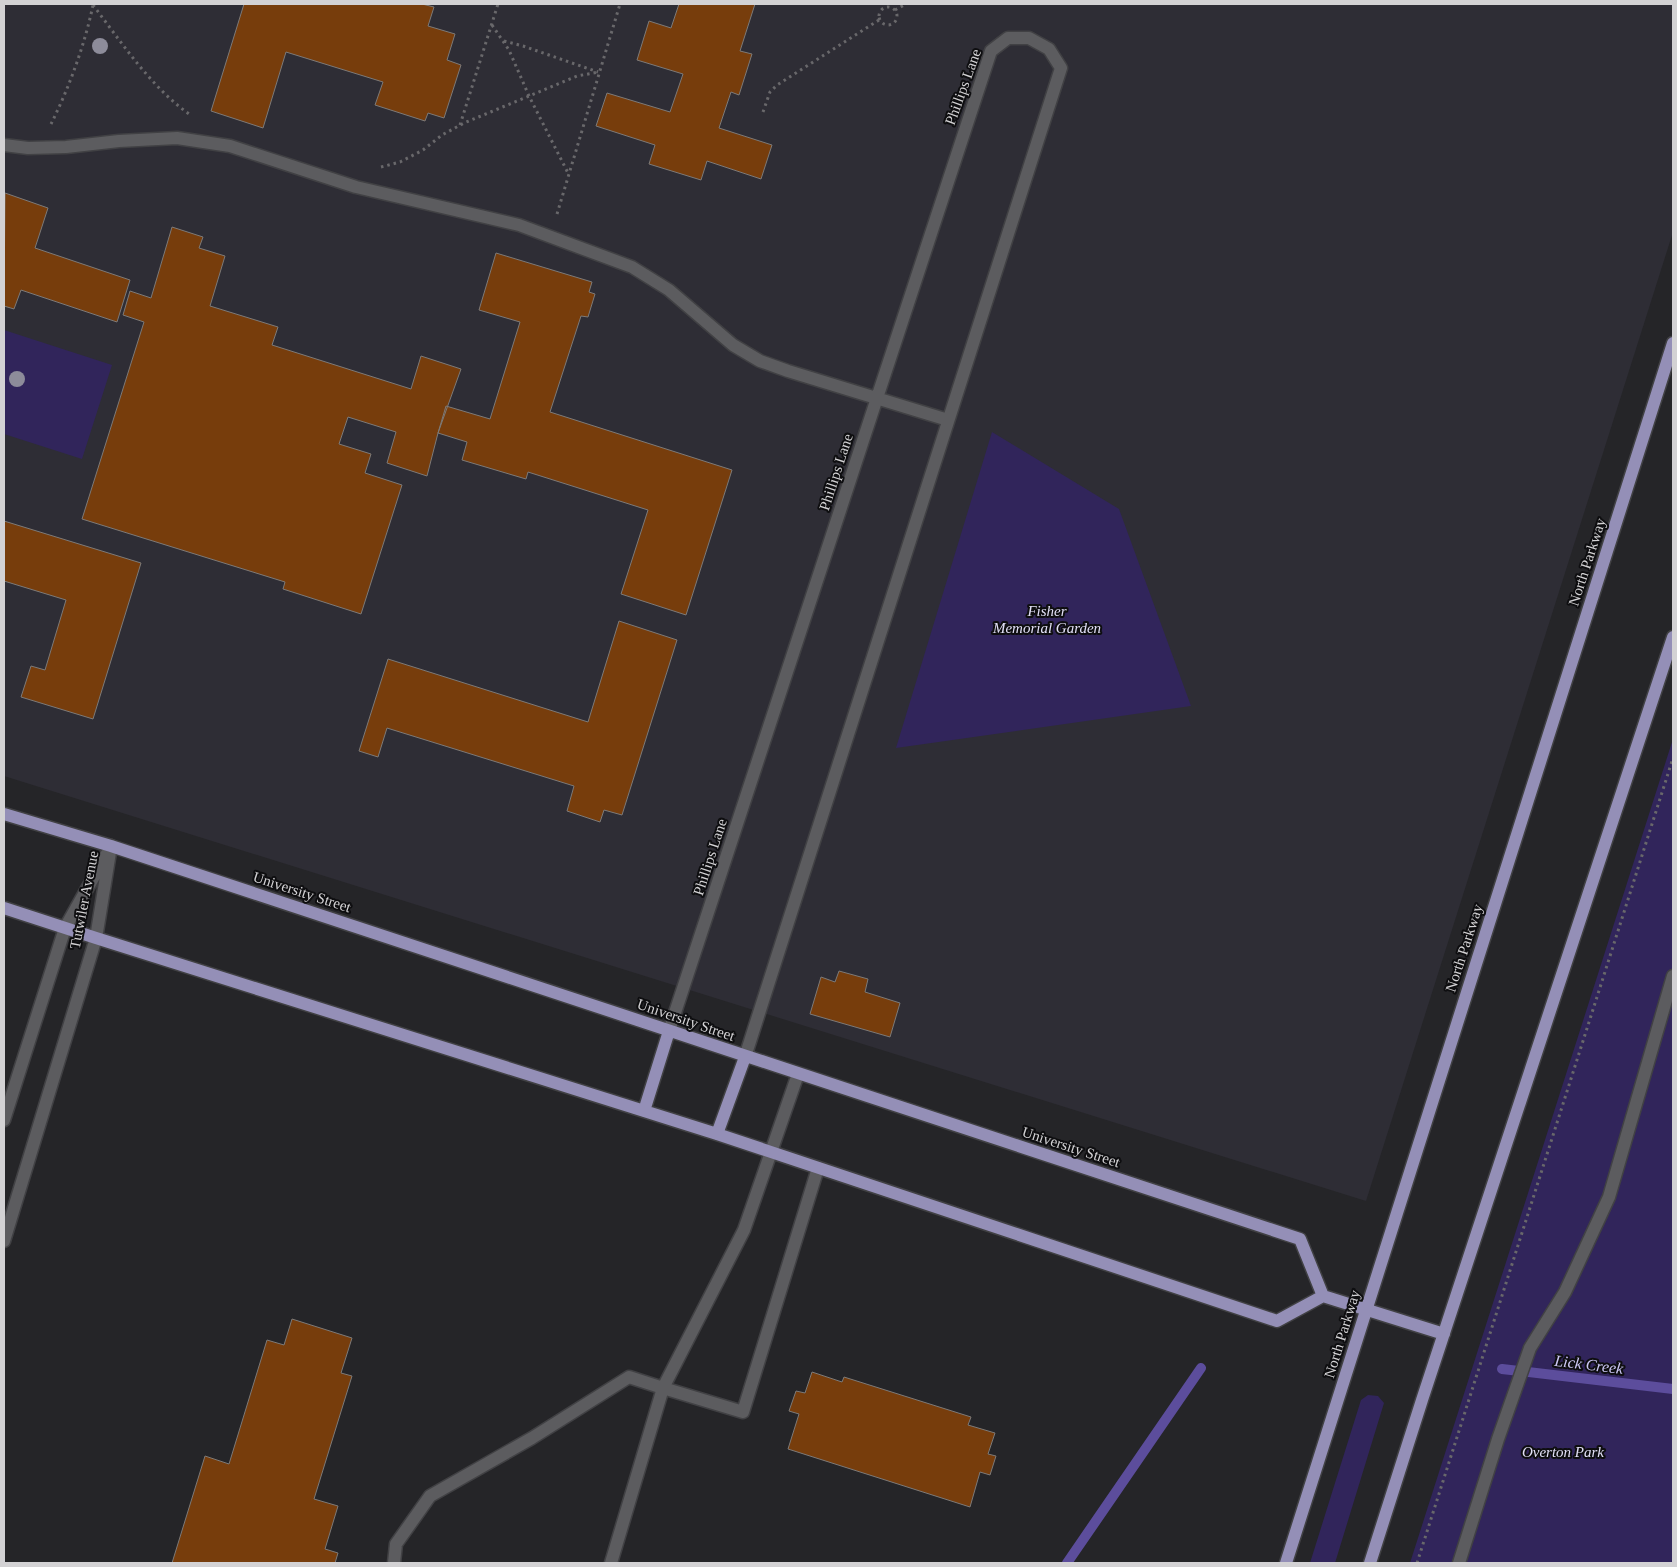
<svg xmlns="http://www.w3.org/2000/svg" width="1677" height="1567" viewBox="0 0 1677 1567" font-family="Georgia,serif">
<rect width="100%" height="100%" fill="#252528"/>
<!-- built -->
<path fill="#2e2d35" d="M4,4h1669v228l-307,969 -1362,-425z"/>
<!-- green -->
<path fill="#31255b" d="M4,330l108,35 -30,94 -78,-25z
M992,432l127,77 72,197 -295,42z
M1673,739v824h-263z
M1368,1395l10,1 6,7 -49,160h-25l51,-163z"/>
<g fill="none" stroke-linecap="round" stroke-linejoin="round">
<!-- stream -->
<path stroke="#5c4d9c" stroke-width="10" d="M1502,1369l171,20
M1067,1563l134,-195"/>
</g>
<!-- building -->
<path fill="#773d0c" stroke="#7d7a78" d="M244,4h178l12,3 -6,19 27,8 -8,26 14,5 -17,53 -16,-5 -3,8 -50,-16 8,-23 -97,-30 -23,76 -52,-17z
M679,4h76l-15,47 12,3 -13,41 -8,-3 -12,36 53,17 -11,34 -54,-18 -6,19 -52,-16 6,-19 -59,-19 11,-33 63,19 13,-38 -46,-14 12,-39 22,7z
M5,193l43,15 -13,40 95,32 -13,42 -96,-32 -7,19 -10,-3z
M172,227l31,10 -4,11 26,8 -15,50 68,21 -6,18 139,44 10,-33 40,13 -23,64 -11,43 -40,-13 9,-31 -48,-15 -9,27 32,10 -6,19 37,12 -41,129 -78,-25 2,-7 -203,-63 62,-197 -21,-7 7,-24 21,7z
M496,253l96,29 -3,10 6,2 -7,23 -7,-1 -31,96 182,58 -46,145 -65,-21 27,-84 -120,-38 -2,7 -64,-19 5,-18 -29,-9 8,-27 44,13 30,-97 -41,-12z
M4,521l137,42 -48,156 -72,-22 10,-31 14,4 21,-70 -62,-19z
M619,621l58,19 -55,175 -18,-5 -4,12 -33,-11 7,-25 -187,-58 -9,29 -19,-6 29,-92 200,63z
M839,971l29,8 -3,13 35,11 -10,34 -80,-23 11,-37 14,5z
M292,1319l60,19 -11,35 11,3 -38,123 24,7 -13,43 13,4 -3,10h-163l33,-107 24,8 38,-124 17,5z
M812,1372l30,10 2,-5 127,40 -3,8 27,8 -7,21 8,2 -6,19 -10,-3 -10,35 -182,-58 11,-35 -10,-3 7,-20 9,2z"/>
<g fill="none" stroke-linecap="round" stroke-linejoin="round">
<defs>
<path id="minor" d="M4,145l24,3 38,-1 53,-6 58,-3 53,8 126,41 163,38 113,42 37,23 64,55 27,16 28,10 160,49
M669,1031l322,-980 17,-13h21l20,11 12,19 -316,989
M798,1074l-54,156 -81,158 80,24 75,-244
M4,1120l61,-192 41,-73
M4,1241l92,-303 15,-92
M394,1563l2,-19 34,-48 102,-58 97,-61 34,11 -52,175
M1459,1563l39,-124 32,-91 35,-56 44,-95 64,-221"/>
<path id="major" d="M4,814l107,32 1189,393 23,57
M4,908l92,30 621,196 560,187 46,-25 121,38
M644,1111l25,-80
M717,1134l28,-77
M1286,1563l387,-1220
M1370,1563l52,-163 251,-763"/>
</defs>
<!-- minor casing -->
<use href="#minor" stroke="#414144" stroke-width="15"/>
<!-- major casing -->
<use href="#major" stroke="#414144" stroke-width="15"/>
<!-- path -->
<path stroke="#69686b" stroke-width="3" stroke-dasharray="2.5 4" stroke-linecap="butt" d="M93,5c29,38 57,81 96,109
M879 16a9 9 0 1 1 18 0a9 9 0 1 1-18 0Z
M895,10l11,-6
M492,25l17,25 20,46 39,77
M504,41l19,5 75,26
M763,112l7,-20 7,-7 102,-65
M51,124c18,-36 34,-80 42,-119
M460,125l38,-121
M381,167l19,-5 23,-12 19,-15 22,-12 113,-47 22,-4
M557,214l63,-210
M1417,1563l256,-805"/>
<!-- minor -->
<use href="#minor" stroke="#5c5c5f" stroke-width="12"/>
<!-- major -->
<use href="#major" stroke="#948fb7" stroke-width="12"/>
</g>
<!-- trees -->
<g fill="#8d8c9a">
<circle cx="100" cy="46" r="8"/>
<circle cx="17" cy="379" r="8"/>
</g>
<g text-anchor="middle" stroke-width="4" stroke-linejoin="round" paint-order="stroke">
<!-- street labels -->
<g font-size="15" fill="#d3d2d4" stroke="#0e0e10">
<text transform="translate(963 87) rotate(-70)" y="5">Phillips Lane</text>
<text transform="translate(836 472) rotate(-72)" y="5">Phillips Lane</text>
<text transform="translate(1587 562) rotate(-72)" y="5">North Parkway</text>
<text transform="translate(710 857) rotate(-72)" y="5">Phillips Lane</text>
<text transform="translate(302 892) rotate(18)" y="5">University Street</text>
<text transform="translate(84 900) rotate(-79)" y="5">Tutwiler Avenue</text>
<text transform="translate(1464 948) rotate(-72)" y="5">North Parkway</text>
<text transform="translate(686 1020) rotate(19)" y="5">University Street</text>
<text transform="translate(1071 1147) rotate(18)" y="5">University Street</text>
<text transform="translate(1342 1334) rotate(-73)" y="5">North Parkway</text>
</g>
<!-- park labels -->
<g font-size="15" font-style="italic" fill="#e2e0f7" stroke="#0e0e10">
<text x="1047" y="616">Fisher<tspan x="1047" dy="17">Memorial Garden</tspan></text>
<text x="1563" y="1457">Overton Park</text>
</g>
<!-- water labels -->
<g font-size="16" font-style="italic" fill="#ccc7f4" stroke="#0e0e10">
<text transform="translate(1589 1364) rotate(7)" y="6">Lick Creek</text>
</g>
</g>
<!-- border -->
<rect width="1677" height="1567" fill="none" stroke="#d3d2d4" stroke-width="10"/>
</svg>
